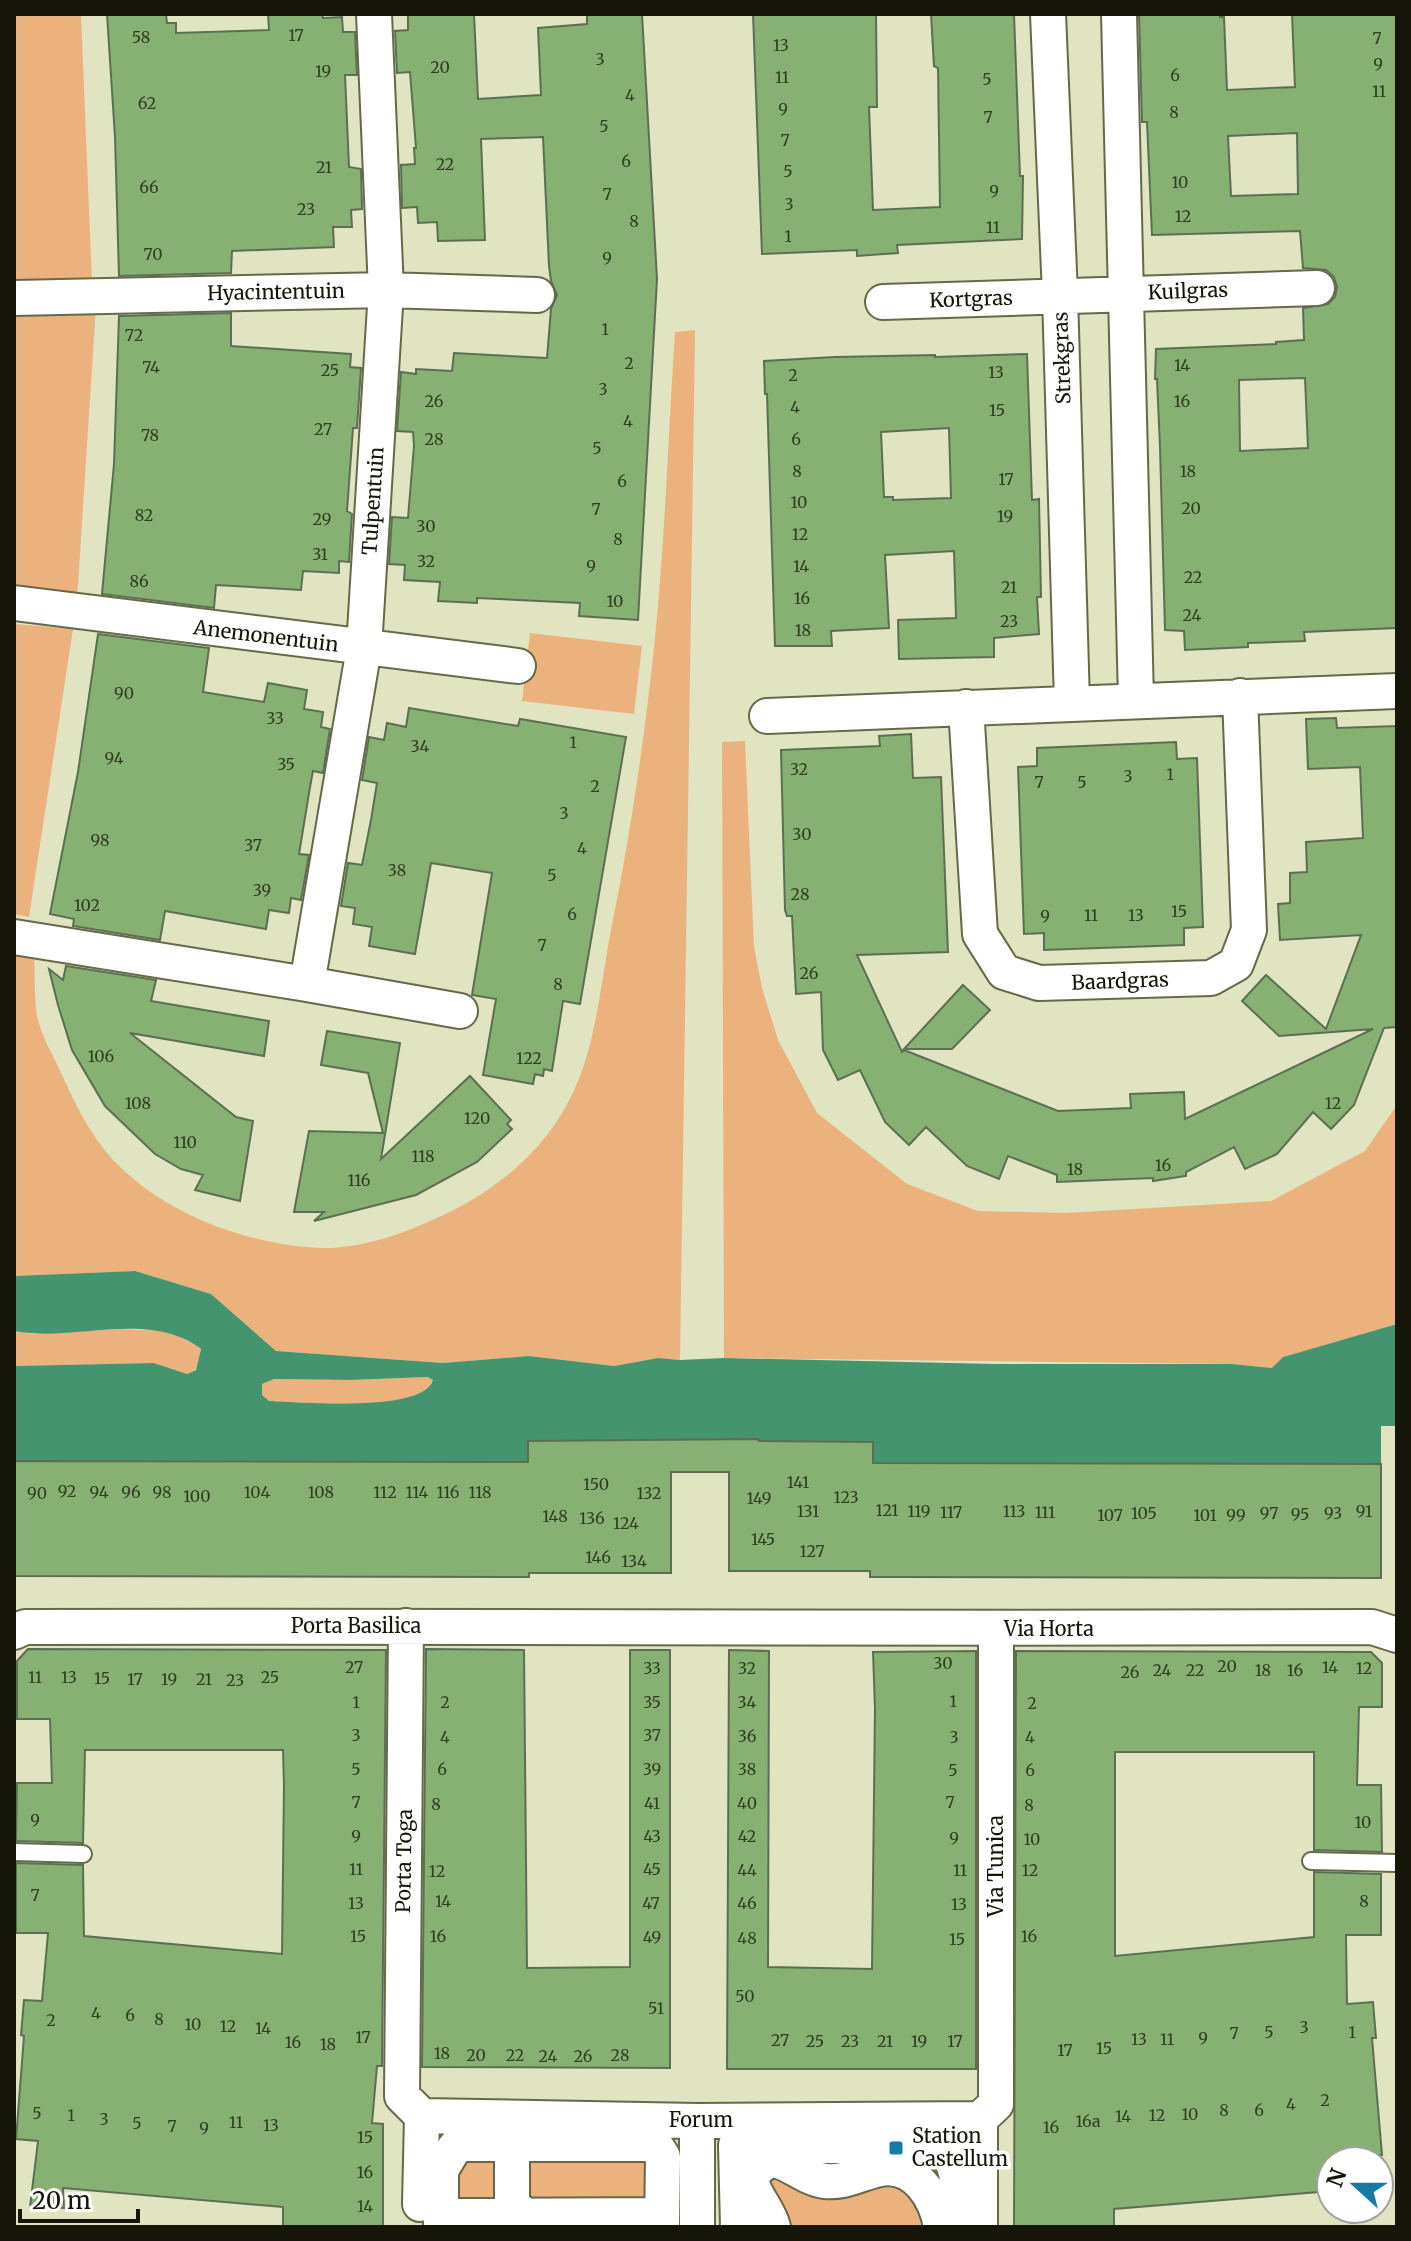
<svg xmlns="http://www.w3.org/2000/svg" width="1411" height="2241" viewBox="0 0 1411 2241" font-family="Merriweather,serif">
<rect width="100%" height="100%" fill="#e0e4c0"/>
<!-- green -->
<path fill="#ebb27e" d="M14,14h67l11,269 -78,1z
M96,306l-19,294 -63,-11v-276z
M695,330l-15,1030 -22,-2 -44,8 -85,-10 -86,7 -167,-12 -65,-57 -76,-23 -121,5v-325l20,3c1,20 0,42 3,62 4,19 16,39 24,57 13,28 26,56 46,80 49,58 138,92 213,95 40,1 83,-14 119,-31 58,-26 110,-69 136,-129 22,-49 26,-107 36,-158 19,-93 33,-188 43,-282 11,-105 14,-211 21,-316z
M14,624l59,5 -44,288 -15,-3z
M530,633l112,13 -8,68 -112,-13z
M745,741l9,206 8,41 16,52 39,73 90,71 71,27 87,2 206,-12 94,-50 32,-46v219l-114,33 -10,11 -41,-4 -508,-6 -2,-616z
M121,1329l46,2 30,15 4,4 -5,19 -9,5 -33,-11 -140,3v-35l18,3z
M428,1377l5,3c-9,33 -134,22 -164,21l-7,-6v-11l12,-5 75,1z
M463,2150h188v59l-191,2v-37h-15z
M770,2171l89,15 53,-2 24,43h-156l-18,-48z"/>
<!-- water -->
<path fill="#44956f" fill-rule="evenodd" d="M135,1271l76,23 65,57 167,12 86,-7 85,10 44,-8 22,2 44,-2 271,6h237l40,4 11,-11 114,-33v102h-16v38l-508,-1 -1,-21 -113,-1 -1,-2 -229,2 -1,21 -514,-1v-95l140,-3 33,11 9,-4 5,-21c-54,-40 -126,-6 -187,-18v-55zM428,1377l5,3c-9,33 -134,22 -164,21l-7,-6v-11l12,-5 75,1z"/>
<!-- building -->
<path fill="#86b172" stroke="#5c6f54" stroke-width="2" fill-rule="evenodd" d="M107,14h59l1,9h9v10l93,-3 -1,-16h54l1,4 19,-1 1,15h12l2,43h-12l4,92 12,2 1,40 -11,1 1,17h-19l1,20 -102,4 -1,22 -112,3 -4,-139z
M408,14h66l4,85 63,-4 -3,-67 49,-4v-10h55l15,265 -19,341 -59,-4 1,-13 -103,-5v5l-39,-2 2,-19 -36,-2 1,-15 -16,-1 3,-47 16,1 6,-72 -1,-14 -16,-1 4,-59 15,2v-5l36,2 2,-18 93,5 4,-49 6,-14 -6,-14 -2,-15 -6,-129 -62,2 4,101 -47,1 -1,-19 -19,1 -1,-16 -15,1 -1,-43 14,-1 -1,-16h2l-6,-76 -13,1 -2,-42 13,-1z
M753,14h123l1,93h-8l4,103 67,-3 -2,-139 -4,-2 -3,-52h83l6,162h3l-1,63 -125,6 1,8 -41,3v-6l-95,4z
M1139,14h81v3h4l3,73 68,-3 -3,-73h105v614l-93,4 1,9 -57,2v4l-63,3 -1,-19 -19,-1 -5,-183 -3,-68h-2l1,-30 120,-5v-2l28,-2 -1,-32 25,-4 7,-7 2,-10 -3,-10 -8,-7 -23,-2 -3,-37 -148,4 -5,-113h-5zM1297,133l1,61 -67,2 -3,-60zM1305,378l3,70 -68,3 -1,-71z
M231,313v33l120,8 -1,13 11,1 -4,60h-4l-6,83 5,3 -3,48 -10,-1v12l-36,-2 -2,19 -85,-5 -2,23 -112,-14 12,-130 5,-148z
M1027,354l5,146 7,-1 2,98h-4l2,37 -45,4v19l-95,2 -1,-39 58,-2 -2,-67 -69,4 4,73 -58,3 1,15h-57l-8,-252h-2l-1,-33 71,-4 100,-2v2zM949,428l2,70 -58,2v-3h-9l-3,-65z
M98,634l111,14 -6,44 61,10 4,-19 39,7 -3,19 19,3 -2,15 9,2 -7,44 -10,-2 -3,16 -11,67 10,1 -8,45 -10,-2 -2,15 -20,-3 -3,19 -101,-18 -5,29 -87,-14 1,-7 -24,-5 28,-142z
M409,708l109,18 2,-7 106,18 -46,267 -17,-3 -11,70 -8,-2 -1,7 -8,-2 -2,10 -50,-9 13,-76 -24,-4 20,-122 -61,-10 -16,91 -46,-8 3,-19 -19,-3 2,-16 -14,-2 7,-43 14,2 9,-45 6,-37 -15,-3 7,-43 15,3 3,-17 19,4z
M1336,718l1,10 60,-2v301l-13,1 -30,77 -23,24 -18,-17 -36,42 -32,15 -11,-22 -48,25v4l-33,5v-3l-96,4v-7l-49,-19 -9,23 -32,-13 -41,-39 -17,18 -24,-23 -25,-52 -22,10 -15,-30 -2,-58 -25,2 -4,-78h-5l-2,-6 -4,-160 99,-4 -1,-10 32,-2 2,44 28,-1 7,175 -91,3 45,97 2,-2 154,61 73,-3 -1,-14 54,-2 1,27 188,-90 -94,7 -37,-35 24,-26 60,54 35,-94 -81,5 -2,-36 12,-1v-30l17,-1 -1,-30 57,-4 -3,-71 -52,2 -2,-50z
M1176,742l1,17 20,-1 6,169 -19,1v17l-140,5v-17l-20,1 -6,-167 19,-1v-18z
M66,966l90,14 -5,21 118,20 -5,35 -134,-23 106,84 17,4 -13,80 -45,-11 8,-15 -22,-6 -26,-15 -50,-48 -33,-56 -14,-45 -9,-36 14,11z
M963,985l27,25 -38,39h-48z
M327,1031l73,12 -19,116 89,-83 41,44 -4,4 5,5 -35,33 -61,33 -102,26 10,-9h-30l15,-81 74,2 -15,-60 -47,-8z
M758,1439l1,2 114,1v21l508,1v114l-481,-1h-30v-6h-141v-99h-58v101h-142v4l-515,-1v-115l514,1v-21z
M28,1649l358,1 -4,416h-5l-5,57 11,1v103h-100v-20l-220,-19 1,20 -34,-1 8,-66 -22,-2 8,-103 -3,-1 3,-35 18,1 6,-68h-32v-70l67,2 1,71 198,18 2,-169 -1,-35h-198l-2,93 -67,-2 1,-58h35l-2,-64h-33v-58z
M426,1649l98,1 3,318 103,-1v-317h40v418l-248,-1z
M729,1650l40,1 -1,316 104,2 3,-261 -2,-56 103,-1v418h-249z
M1016,1651l355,1 11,11v44h-23l-2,78h24l1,67 -68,-2v-98h-199v204l199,-19v-65l67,2v61h-35l1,69 26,-2 3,36h-4l10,117 -15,2 -4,4h-32v30l-217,18v18h-100z"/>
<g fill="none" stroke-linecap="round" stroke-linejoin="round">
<defs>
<path id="lane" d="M14,1852l69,2
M1311,1861l86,2"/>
<path id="street" d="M1048,14l12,281 12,408
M1119,14l17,686
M14,298l372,-8 151,5
M883,302l434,-14
M14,603l504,63
M966,707l14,227 24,38 35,11 172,-5 25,-14 13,-34 -9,-234
M767,716l630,-25
M14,937l293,47 57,-336 22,-358 -12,-276
M307,984l153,27
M406,1626l-4,470 20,20 275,5 283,-2 16,-15v-475
M14,1632l11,-5c449,-1 898,2 1347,0l25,8
M980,2119v108
M512,2145v59l13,12v11
M420,2204l2,-88
M441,2216l221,-1
M441,2227v-57l14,-23 7,-3h186l8,2 7,11 -1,70
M697,2227v-106
M738,2227l-2,-82 195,1c35,9 26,52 25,81
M773,2227c-7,-28 -43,-49 0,-68 19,5 34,20 52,22 21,2 35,-8 55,-12 35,-6 56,28 61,58"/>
</defs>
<!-- lane casing -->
<use href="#lane" stroke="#666949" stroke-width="20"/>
<!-- street casing -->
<use href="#street" stroke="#666949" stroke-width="38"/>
<!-- lane -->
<use href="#lane" stroke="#fff" stroke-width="16"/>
<!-- street -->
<use href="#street" stroke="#fff" stroke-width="34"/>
</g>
<!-- markers -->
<rect fill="#187ba6" stroke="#fff" stroke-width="3" x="888" y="2140" width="16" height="16" rx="4"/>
<g text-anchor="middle" stroke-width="7" stroke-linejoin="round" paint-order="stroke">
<!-- number labels -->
<g font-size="16" fill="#313d23">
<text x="296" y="41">17</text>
<text x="141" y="43">58</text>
<text x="1377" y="44">7</text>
<text x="781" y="51">13</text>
<text x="600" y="65">3</text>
<text x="1378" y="70">9</text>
<text x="440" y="73">20</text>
<text x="323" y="77">19</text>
<text x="1175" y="81">6</text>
<text x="782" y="83">11</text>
<text x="987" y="85">5</text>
<text x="1379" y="97">11</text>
<text x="630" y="101">4</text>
<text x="147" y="109">62</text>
<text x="783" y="115">9</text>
<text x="1174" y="118">8</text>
<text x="988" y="123">7</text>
<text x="604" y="132">5</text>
<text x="785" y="146">7</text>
<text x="626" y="167">6</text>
<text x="445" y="170">22</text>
<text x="324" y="173">21</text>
<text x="788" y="177">5</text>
<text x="1180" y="188">10</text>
<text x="149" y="193">66</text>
<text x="994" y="197">9</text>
<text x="607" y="200">7</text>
<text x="789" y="210">3</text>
<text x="306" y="215">23</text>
<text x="1183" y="222">12</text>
<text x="634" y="227">8</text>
<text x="993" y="233">11</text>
<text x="788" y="242">1</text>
<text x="153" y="260">70</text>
<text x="607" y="264">9</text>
<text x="605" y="335">1</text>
<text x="134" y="341">72</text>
<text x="629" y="369">2</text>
<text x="1182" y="371">14</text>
<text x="151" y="373">74</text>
<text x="330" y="376">25</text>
<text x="996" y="378">13</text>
<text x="793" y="381">2</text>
<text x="603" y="395">3</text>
<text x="434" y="407">26</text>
<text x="1182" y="407">16</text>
<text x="795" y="413">4</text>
<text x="997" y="416">15</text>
<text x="628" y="427">4</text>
<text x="323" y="435">27</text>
<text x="150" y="441">78</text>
<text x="434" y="445">28</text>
<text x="796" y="445">6</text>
<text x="597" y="454">5</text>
<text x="797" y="477">8</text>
<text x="1188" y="477">18</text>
<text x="1006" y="485">17</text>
<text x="622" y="487">6</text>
<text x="799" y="508">10</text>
<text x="1191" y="514">20</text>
<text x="596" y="515">7</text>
<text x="144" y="521">82</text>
<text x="1005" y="522">19</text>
<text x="322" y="525">29</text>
<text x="426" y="532">30</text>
<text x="800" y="540">12</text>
<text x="618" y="545">8</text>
<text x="320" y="560">31</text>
<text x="426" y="567">32</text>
<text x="591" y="572">9</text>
<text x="801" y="572">14</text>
<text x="1193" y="583">22</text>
<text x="139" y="587">86</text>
<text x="1009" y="593">21</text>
<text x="802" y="604">16</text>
<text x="615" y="607">10</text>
<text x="1192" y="621">24</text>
<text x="1009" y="627">23</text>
<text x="803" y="636">18</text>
<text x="124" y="699">90</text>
<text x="275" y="724">33</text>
<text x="573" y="748">1</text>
<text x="420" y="752">34</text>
<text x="114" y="764">94</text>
<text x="286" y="770">35</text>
<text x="799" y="775">32</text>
<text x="1170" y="780">1</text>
<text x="1128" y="782">3</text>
<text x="1039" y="788">7</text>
<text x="1082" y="788">5</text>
<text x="595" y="792">2</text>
<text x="564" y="819">3</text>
<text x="802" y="840">30</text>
<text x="100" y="846">98</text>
<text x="253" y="851">37</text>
<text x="582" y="854">4</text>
<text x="397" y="876">38</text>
<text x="552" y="881">5</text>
<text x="262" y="896">39</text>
<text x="800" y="900">28</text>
<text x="87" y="911">102</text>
<text x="1179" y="917">15</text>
<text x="572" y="920">6</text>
<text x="1091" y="921">11</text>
<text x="1136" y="921">13</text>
<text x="1045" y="922">9</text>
<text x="542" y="951">7</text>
<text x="809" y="979">26</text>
<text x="558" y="990">8</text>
<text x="101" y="1062">106</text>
<text x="529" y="1064">122</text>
<text x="138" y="1109">108</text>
<text x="1333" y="1109">12</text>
<text x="477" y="1124">120</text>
<text x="185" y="1148">110</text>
<text x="423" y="1162">118</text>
<text x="1163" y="1171">16</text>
<text x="1075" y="1175">18</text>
<text x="359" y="1186">116</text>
<text x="798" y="1488">141</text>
<text x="596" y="1490">150</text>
<text x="67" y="1497">92</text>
<text x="99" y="1498">94</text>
<text x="131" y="1498">96</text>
<text x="162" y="1498">98</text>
<text x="257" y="1498">104</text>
<text x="321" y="1498">108</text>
<text x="385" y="1498">112</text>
<text x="417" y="1498">114</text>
<text x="448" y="1498">116</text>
<text x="480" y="1498">118</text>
<text x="37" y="1499">90</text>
<text x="649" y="1499">132</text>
<text x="197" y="1502">100</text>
<text x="846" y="1503">123</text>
<text x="759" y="1504">149</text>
<text x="887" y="1516">121</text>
<text x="808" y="1517">131</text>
<text x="919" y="1517">119</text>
<text x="1014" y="1517">113</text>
<text x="1364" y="1517">91</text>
<text x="951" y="1518">117</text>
<text x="1045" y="1518">111</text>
<text x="1144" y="1519">105</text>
<text x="1269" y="1519">97</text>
<text x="1333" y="1519">93</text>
<text x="1300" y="1520">95</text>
<text x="1110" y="1521">107</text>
<text x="1205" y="1521">101</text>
<text x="1236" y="1521">99</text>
<text x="555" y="1522">148</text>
<text x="592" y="1524">136</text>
<text x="626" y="1529">124</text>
<text x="763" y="1545">145</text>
<text x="812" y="1557">127</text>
<text x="598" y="1563">146</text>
<text x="634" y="1567">134</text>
<text x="943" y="1669">30</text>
<text x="1227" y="1672">20</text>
<text x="354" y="1673">27</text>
<text x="1330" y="1673">14</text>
<text x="652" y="1674">33</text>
<text x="747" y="1674">32</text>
<text x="1364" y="1674">12</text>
<text x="1162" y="1676">24</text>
<text x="1195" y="1676">22</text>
<text x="1263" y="1676">18</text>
<text x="1295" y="1676">16</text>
<text x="1130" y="1678">26</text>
<text x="35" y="1683">11</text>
<text x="69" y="1683">13</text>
<text x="270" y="1683">25</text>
<text x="102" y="1684">15</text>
<text x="135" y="1685">17</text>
<text x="169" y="1685">19</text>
<text x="204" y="1685">21</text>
<text x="235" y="1686">23</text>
<text x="953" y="1707">1</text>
<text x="356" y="1708">1</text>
<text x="445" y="1708">2</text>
<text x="652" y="1708">35</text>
<text x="747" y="1708">34</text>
<text x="1032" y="1709">2</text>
<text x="356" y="1741">3</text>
<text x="652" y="1741">37</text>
<text x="747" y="1742">36</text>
<text x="445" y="1743">4</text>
<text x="954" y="1743">3</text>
<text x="1030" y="1743">4</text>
<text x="356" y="1775">5</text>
<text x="442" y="1775">6</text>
<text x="652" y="1775">39</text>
<text x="747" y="1775">38</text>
<text x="953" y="1776">5</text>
<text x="1030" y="1776">6</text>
<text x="356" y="1808">7</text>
<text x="950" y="1808">7</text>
<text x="652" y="1809">41</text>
<text x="747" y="1809">40</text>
<text x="436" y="1810">8</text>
<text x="1029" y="1811">8</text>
<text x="35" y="1826">9</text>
<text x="1363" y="1828">10</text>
<text x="356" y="1842">9</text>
<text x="652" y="1842">43</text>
<text x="747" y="1842">42</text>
<text x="954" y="1844">9</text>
<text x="1032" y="1845">10</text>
<text x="356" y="1875">11</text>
<text x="652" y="1875">45</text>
<text x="747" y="1876">44</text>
<text x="960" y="1876">11</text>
<text x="1030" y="1876">12</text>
<text x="437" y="1877">12</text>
<text x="35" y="1901">7</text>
<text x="443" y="1907">14</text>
<text x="1364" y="1907">8</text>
<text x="356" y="1909">13</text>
<text x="651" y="1909">47</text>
<text x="747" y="1909">46</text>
<text x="959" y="1910">13</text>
<text x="358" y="1942">15</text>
<text x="438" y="1942">16</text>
<text x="1029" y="1942">16</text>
<text x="652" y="1943">49</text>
<text x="747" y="1944">48</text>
<text x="957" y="1945">15</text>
<text x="745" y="2002">50</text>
<text x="656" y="2014">51</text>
<text x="96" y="2019">4</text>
<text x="130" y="2021">6</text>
<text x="159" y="2025">8</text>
<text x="51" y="2026">2</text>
<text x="193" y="2030">10</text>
<text x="228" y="2032">12</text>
<text x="1304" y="2033">3</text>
<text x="263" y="2034">14</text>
<text x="1269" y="2038">5</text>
<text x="1352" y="2038">1</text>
<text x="1234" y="2039">7</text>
<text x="363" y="2043">17</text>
<text x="1203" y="2044">9</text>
<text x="1139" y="2045">13</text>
<text x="1167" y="2045">11</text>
<text x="780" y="2046">27</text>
<text x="815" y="2047">25</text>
<text x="850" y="2047">23</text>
<text x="885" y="2047">21</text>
<text x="919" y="2047">19</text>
<text x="955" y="2047">17</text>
<text x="293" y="2048">16</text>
<text x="328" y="2050">18</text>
<text x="1104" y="2054">15</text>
<text x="1065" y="2056">17</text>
<text x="442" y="2059">18</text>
<text x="476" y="2061">20</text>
<text x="515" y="2061">22</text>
<text x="620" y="2061">28</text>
<text x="548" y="2062">24</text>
<text x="583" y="2062">26</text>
<text x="1325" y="2106">2</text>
<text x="1291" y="2110">4</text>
<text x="1224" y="2116">8</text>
<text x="1259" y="2116">6</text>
<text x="37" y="2119">5</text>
<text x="1190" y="2120">10</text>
<text x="71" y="2121">1</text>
<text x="1157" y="2121">12</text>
<text x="1123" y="2122">14</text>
<text x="104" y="2125">3</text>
<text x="1088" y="2127">16a</text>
<text x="236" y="2128">11</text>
<text x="137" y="2129">5</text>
<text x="271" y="2131">13</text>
<text x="172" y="2132">7</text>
<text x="1051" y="2133">16</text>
<text x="204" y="2134">9</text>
<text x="365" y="2143">15</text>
<text x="365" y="2178">16</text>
<text x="365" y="2212">14</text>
</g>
<!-- street labels -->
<g font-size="20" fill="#151609" stroke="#fff">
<text transform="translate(1188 291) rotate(-2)" y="7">Kuilgras</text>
<text transform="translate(276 292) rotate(-1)" y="7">Hyacintentuin</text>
<text transform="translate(971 299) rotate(-2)" y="7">Kortgras</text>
<text transform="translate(1062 358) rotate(-92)" y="7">Strekgras</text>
<text transform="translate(373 501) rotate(-86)" y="7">Tulpentuin</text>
<text transform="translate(266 636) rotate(7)" y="7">Anemonentuin</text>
<text transform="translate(1120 981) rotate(-2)" y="7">Baardgras</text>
<text x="356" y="1633">Porta Basilica</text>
<text x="1049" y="1636">Via Horta</text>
<text transform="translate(404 1861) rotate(-89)" y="7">Porta Toga</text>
<text transform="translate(996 1866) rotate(-90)" y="7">Via Tunica</text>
<text x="701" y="2127">Forum</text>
</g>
<!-- poi labels -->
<g font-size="20" fill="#151609" stroke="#fff" text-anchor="start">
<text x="912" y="2143">Station<tspan x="912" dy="23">Castellum</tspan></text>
</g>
</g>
<!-- border -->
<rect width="1411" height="2241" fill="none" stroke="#151609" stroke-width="32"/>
<!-- north arrow -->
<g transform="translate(1355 2185) rotate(291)"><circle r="38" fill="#ffffff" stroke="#a1a29d" stroke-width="2"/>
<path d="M0-6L14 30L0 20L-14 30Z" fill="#187ba6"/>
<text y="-12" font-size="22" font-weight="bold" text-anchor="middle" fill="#151609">N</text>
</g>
<!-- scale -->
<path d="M20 2209v12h118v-12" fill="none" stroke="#151609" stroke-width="4"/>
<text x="32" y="2209" font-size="24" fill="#151609" stroke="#ffffff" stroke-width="6" paint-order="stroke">20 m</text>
</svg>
